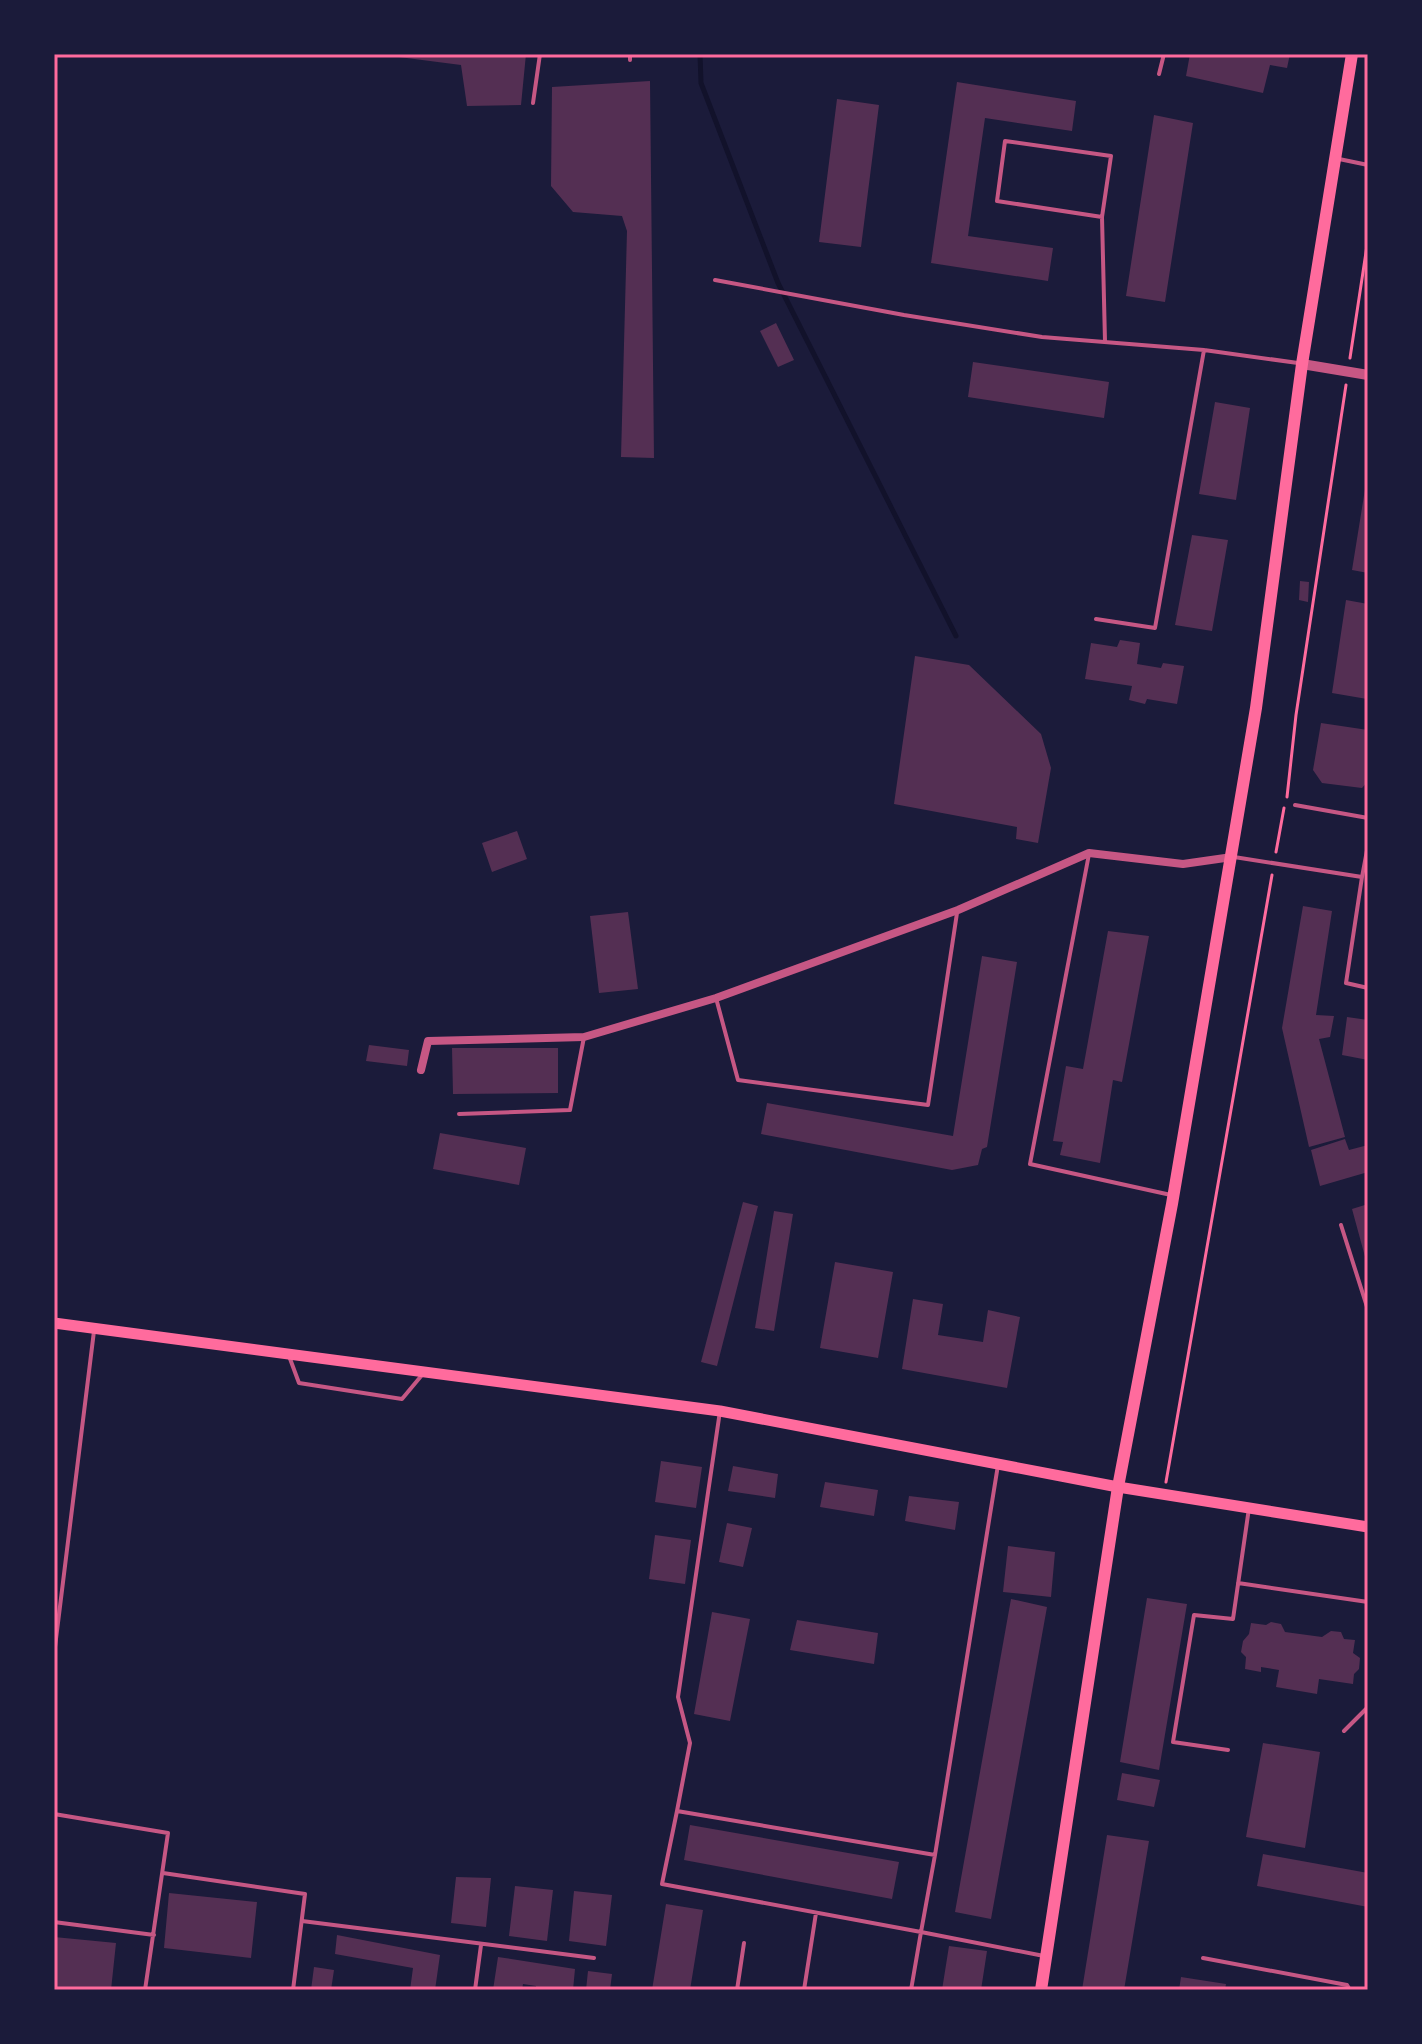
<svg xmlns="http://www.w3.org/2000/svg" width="1422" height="2044" viewBox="0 0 1422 2044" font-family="Manrope,sans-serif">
<rect width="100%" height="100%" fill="#1b1b3a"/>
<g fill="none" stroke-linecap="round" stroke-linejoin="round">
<!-- stream -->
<path stroke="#12122b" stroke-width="5" d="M700,54l1,29 77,200 178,353"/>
</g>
<!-- building -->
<path fill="#542f53" d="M391,54h135l-5,51 -54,1 -6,-41 -70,-9z
M1190,54h100l-3,14 -17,-3 -7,28 -77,-17z
M650,81l4,377 -33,-1 6,-226 -5,-15 -49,-4 -22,-26 1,-99z
M957,82l119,19 -4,30 -87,-13 -17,118 85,12 -5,33 -117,-18z
M837,99l42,6 -18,142 -42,-5z
M1154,115l39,8 -28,179 -39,-6z
M776,323l18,37 -16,7 -18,-36z
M973,362l136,20 -5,36 -136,-21z
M1215,402l35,6 -14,92 -37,-6z
M1366,483h2v90l-16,-3z
M1192,535l36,5 -16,91 -37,-6z
M1300,581l9,1 -1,20 -9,-2z
M1346,600l22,4 -1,95 -35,-6z
M1120,640l20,3 -3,21 24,4 2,-5 21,3 -7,38 -30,-5 -2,5 -16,-4 3,-14 -47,-7 6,-36 26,4z
M915,656l54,9 72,69 10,34 -13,75 -22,-4 1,-12 -123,-23z
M1321,723l47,7v51l-6,7 -40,-5 -9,-13z
M517,831l10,28 -35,13 -10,-29z
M1303,906l29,5 -16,104 18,1 -4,21 -11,2 26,98 -36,10 -27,-119z
M628,912l10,77 -39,4 -9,-77z
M1108,931l41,5 -27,146 -9,-2 -13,83 -40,-8 3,-13 -10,-1 13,-75 17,3z
M982,956l35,6 -30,185 -5,2 -4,16 -26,5 -191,-36 6,-31 186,33z
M1347,1017l21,3v40l-26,-5z
M369,1045l40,5 -2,16 -41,-5z
M452,1048h106v45l-105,1z
M440,1133l86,15 -7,37 -86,-16z
M1345,1139l4,11 19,-5v27l-48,14 -9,-36z
M743,1202l15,4 -41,160 -16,-4z
M1368,1204v60h-1l-15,-55z
M774,1211l19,3 -19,117 -19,-3z
M835,1262l58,10 -15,86 -58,-10z
M913,1299l30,5 -5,31 45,7 5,-32 32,7 -13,71 -105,-19z
M661,1461l41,6 -6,41 -41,-6z
M733,1466l45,8 -3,24 -47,-7z
M825,1482l53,8 -4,26 -54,-9z
M909,1496l50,6 -4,28 -50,-9z
M727,1523l25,5 -9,39 -24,-5z
M655,1535l36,5 -6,44 -36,-5z
M1008,1546l47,6 -4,45 -48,-5z
M1147,1598l40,6 -28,166 -39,-8z
M1011,1599l36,8 -56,312 -36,-7z
M712,1612l38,7 -20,102 -36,-7z
M797,1620l81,13 -4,31 -84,-14z
M1271,1622l10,2 4,8 37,5 9,-6 10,1 3,7 11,1 -2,13 7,5 -1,11 -5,5 -1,10 -34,-5 -2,15 -41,-7 3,-17 -18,-3v5l-16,-3 1,-12 -5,-5 2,-11 6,-7 2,-11 15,2z
M1263,1743l57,9 -15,96 -59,-11z
M1122,1773l38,7 -6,27 -37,-7z
M690,1825l209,37 -7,37 -208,-39z
M1107,1835l42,6 -25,149h-42z
M1263,1854l105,19v34l-111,-21z
M456,1877l35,1 -5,49 -35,-4z
M515,1886l38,4 -6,51 -38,-5z
M574,1891l38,4 -6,51 -37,-5z
M169,1893l88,9 -6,56 -87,-10z
M666,1904l37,6 -13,80h-38z
M337,1935l103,20 -5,35h-25l3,-22 -78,-14z
M54,1937l62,6 -5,47h-57z
M949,1946l38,5 -6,39h-39z
M498,1957l77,12 -2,21h-37v-4l-13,-2 -1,6h-29z
M314,1967l20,3 -3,20h-20z
M588,1971l24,3 -2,16h-24z
M1181,1977l45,7 -1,6h-46z"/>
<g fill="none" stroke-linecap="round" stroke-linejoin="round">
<!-- path -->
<path stroke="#ff6b9d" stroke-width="3" d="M1350,358l18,-119
M1287,797l9,-82 50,-330
M1276,852l8,-44
M1166,1482l106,-607"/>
<!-- service -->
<path stroke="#c65784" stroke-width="4" d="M630,60v-6
M1159,74l5,-20
M533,103l7,-49
M1339,159l29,6
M1102,217l-105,-16 8,-60 106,15 -9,61 3,124
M715,280l189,35 138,22 162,13 94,13
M1096,619l59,9 49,-278
M1295,805l73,13
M1089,854l-59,310 141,31
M1234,857l128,20 -16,106 22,5
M1362,877l6,-32
M716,998l22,82 190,25 29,-192
M459,1114l111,-4 14,-73
M1341,1225l27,85
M289,1356l10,27 103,16 20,-24
M998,1465l-63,390 -14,77 123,24
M1238,1583l130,19
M54,1655l40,-324
M1344,1731l24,-24
M1228,1750l-55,-8 21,-127 39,4 16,-111
M677,1811l13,-68 -12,-46 42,-286
M54,1814l114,19 -23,157
M163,1873l142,21 -12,96
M302,1921l292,37
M54,1922l100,13
M1203,1958l144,27 3,5
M475,1990l6,-45
M737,1990l7,-47
M804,1990l12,-77
M911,1990l10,-58 -259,-48 15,-73 258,44"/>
<!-- minor -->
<path stroke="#c65784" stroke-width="8" d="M421,1070l7,-29 156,-4 132,-39 242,-88 131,-57 94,11 49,-7"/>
<!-- tertiary -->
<path stroke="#c65784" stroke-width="10" d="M1302,364l66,11"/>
<!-- secondary -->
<path stroke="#ff6b9d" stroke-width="11" d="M54,1323l666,88 398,76 250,40"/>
<!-- primary -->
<path stroke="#ff6b9d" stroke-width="12" d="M1041,1990l77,-503 54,-283 84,-496 46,-344 50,-310"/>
</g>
<!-- border -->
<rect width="1422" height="2044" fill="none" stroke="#1b1b3a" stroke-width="112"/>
<rect x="56" y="56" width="1310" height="1932" fill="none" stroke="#ff6b9d" stroke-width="3"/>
</svg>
